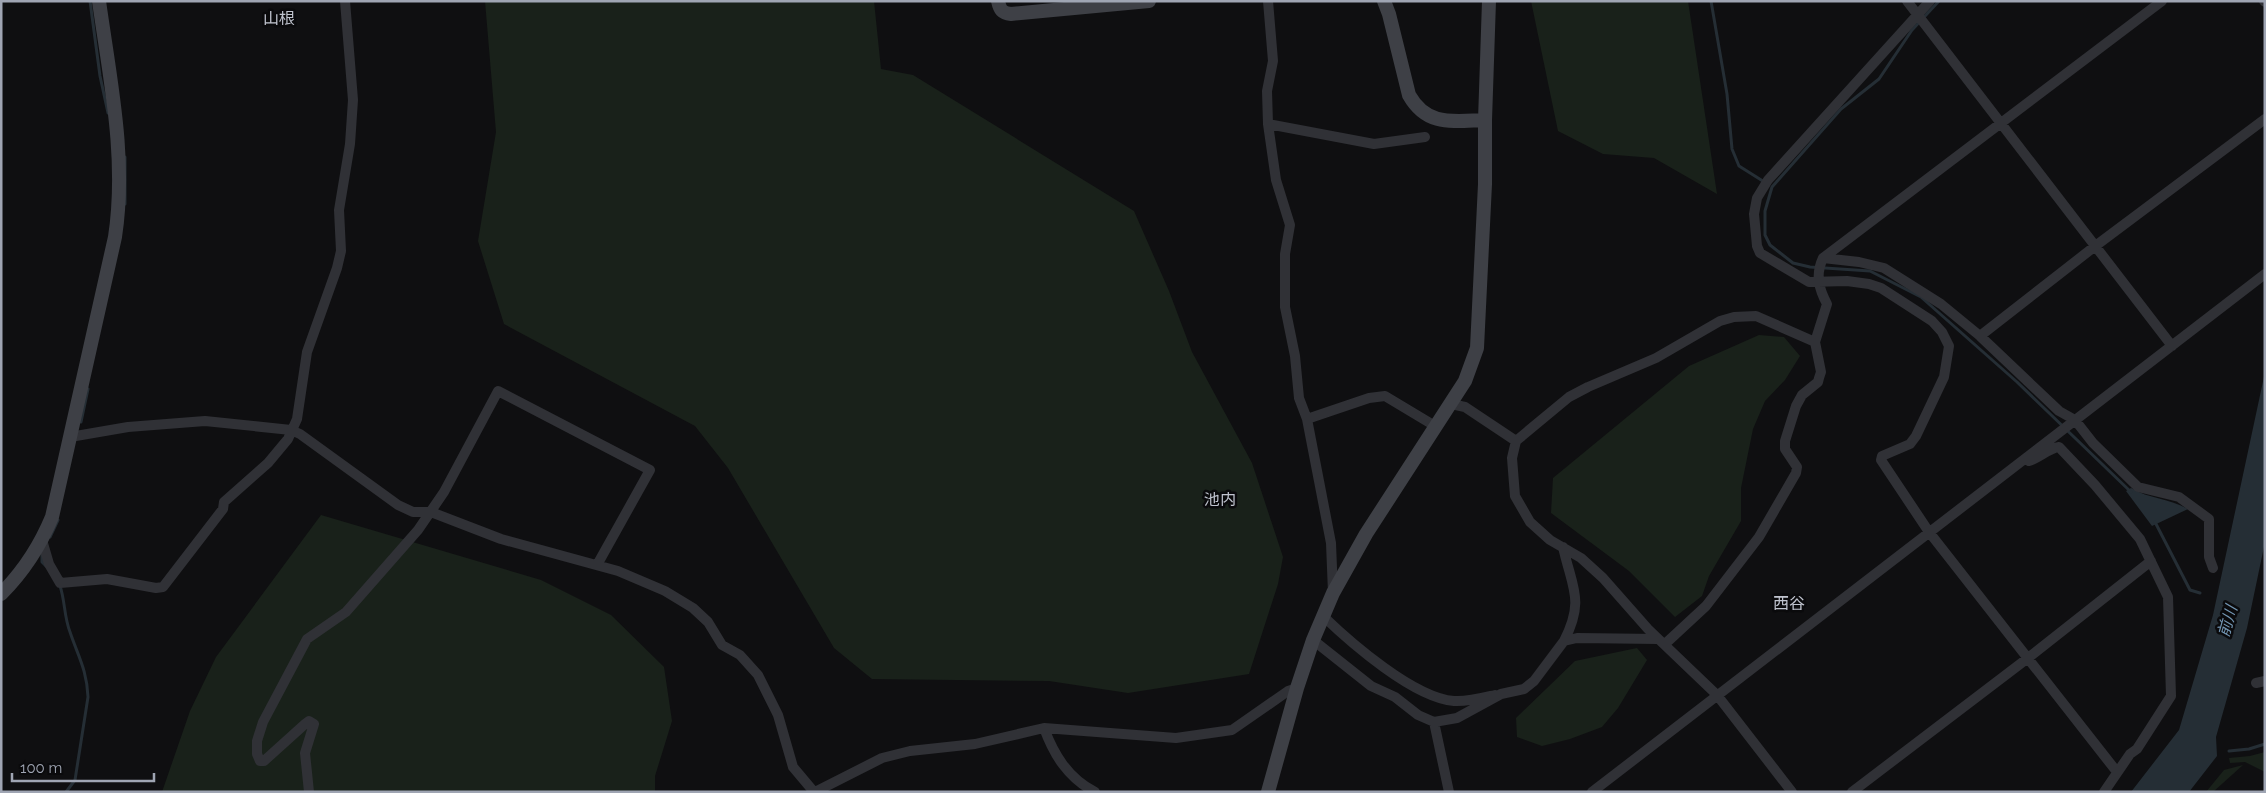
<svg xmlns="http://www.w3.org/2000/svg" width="2266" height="793" viewBox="0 0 2266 793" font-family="Raleway,'Noto Sans JP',sans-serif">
<rect width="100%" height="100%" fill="#0f0f11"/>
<!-- green -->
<path fill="#19211a" d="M485,1h389l7,68 32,6 221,136 35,80 23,61 60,111 31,94 -5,27 -29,90 -121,19 -79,-12 -177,-2 -38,-31 -106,-180 -33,-42 -191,-102 -26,-83 18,-109z
M1531,1h157l29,193 -63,-36 -51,-4 -45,-23z
M1759,335l25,2 16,19 -15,24 -20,21 -12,28 -12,59v33l-32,55 -7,20 -27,21 -46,-46 -78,-58 2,-35 136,-112z
M321,515l220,65 70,35 53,52 8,54 -17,55v16h-493l28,-81 26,-54z
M1637,648l10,12 -29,48 -16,19 -32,12 -28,7 -25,-9 -1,-19 59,-57z
M2265,752v20l-20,-10 -15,1 -1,-5 21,-2z
M2243,765l-30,27h-7l18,-22z"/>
<!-- water -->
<path fill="#252e35" d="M2265,372v170l-18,86 -31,109 1,19 -28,36h-58l48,-62 34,-115z
M2131,488c18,11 38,10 57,21l-36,17 -26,-35z"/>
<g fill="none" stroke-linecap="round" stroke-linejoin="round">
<!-- stream -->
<path stroke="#252e35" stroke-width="3" d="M90,1l10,75 8,37
M1711,1l16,93 5,55 7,17 27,17
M1939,1l-27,29 -33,49 -38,30 -69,78 -7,24v24l5,10 23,18 17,4 60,4 51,26 96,85 114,110
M125,204v-47
M81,422l7,-33
M2155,522l35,68 10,3
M50,537l8,-17
M42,554v8l4,4
M60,586c5,14 4,31 10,46 8,24 17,38 18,65l-13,83 -9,12
M2229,751l20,-2 16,-5"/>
<!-- street -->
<path stroke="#303136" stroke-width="10" d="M1268,1l5,60 -6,30 1,33 8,56 14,45 -5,29v53l10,49 4,42 8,21 24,124 2,50
M1907,1l265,345
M1930,1l-162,179 -11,18 -3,16 3,32 3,7 49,29 38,-1 22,3 12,4 51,33 10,11 7,14 -5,31 -28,59 -6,8 -28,12 -1,4 48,72 188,240
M2264,1l1,1
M1268,124l106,20 51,-7
M1823,258l36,4 25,6 57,36 39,32 79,75 16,9 18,23 45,44 41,10 30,22v38l4,11
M1980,336l114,-89 171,-128
M1451,404l14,3 51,34
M1307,419l62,-21 16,-2 50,30
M70,437l58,-10 77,-6 86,9 9,4 98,71 15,7h18l70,27 117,32 47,20 28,17 15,14 14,23 18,10 18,20 20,40 15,52 21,25
M2026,459l3,2c10,-3 20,-13 30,-14l36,38 45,54 28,58 3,99 -34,53 -7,5 -26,38
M42,540l7,24 11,19 47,-4 49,9 7,-1 60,-78 1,-7 44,-39 20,-24 9,-20 10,-67 30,-84 4,-17 -2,-41 11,-66 3,-44 -8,-99
M1563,547c9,41 22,53 1,94
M1323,616c28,27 91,82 131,85 13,1 28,-3 41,-6
M1313,640l58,46 24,11 23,18 16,7 23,-4 44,-24 23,-5 10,-8 30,-40 13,-3 81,1
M1665,644l41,-38 53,-69 37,-64 1,-6 -12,-18v-8l11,-35 6,-11 16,-13 1,-4 2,-6 -6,-30 12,-38c-8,-15 -12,-29 -4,-46l339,-257
M2256,683l9,-2
M1434,722l15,70
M1044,728c10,27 24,50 51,64
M309,792l-4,-39 9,-29 -5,-3 -4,3 -41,37h-4l-3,-7v-13l6,-19 44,-83 39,-27 72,-82 26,-38 54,-101 152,79 -53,95
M815,792l67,-34 28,-7 65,-7 69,-16 132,10 56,-8 56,-39 9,-3
M1592,792l673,-518
M1792,792l-75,-97 -69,-66 -45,-51 -22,-20 -31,-18 -20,-18 -15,-26 -3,-38 4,-17 53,-44 19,-10 68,-29 64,-37 14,-4 22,-1 59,26
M1852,792l176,-134 123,-97"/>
<!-- secondary -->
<path stroke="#3e4046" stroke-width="14" d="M998,1c2,9 4,12 13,13l138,-13
M1384,1l5,13 20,81c18,32 44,26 76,25
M1,594c23,-23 39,-48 51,-77l63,-280c12,-79 -5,-157 -16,-236
M1268,792l29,-104 16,-48 20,-47 33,-59 99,-153 12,-33 8,-164v-64l4,-119"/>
</g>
<g text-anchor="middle" stroke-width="5" stroke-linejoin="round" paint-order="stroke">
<!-- neighbourhood labels -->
<g font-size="16" fill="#c0c4cf" stroke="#0a0a0c">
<text x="279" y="24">山根</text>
<text x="1220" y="505">池内</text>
<text x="1789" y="609">西谷</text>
</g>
<!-- water labels -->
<g font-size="16" font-style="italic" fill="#7295b2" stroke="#0a0a0c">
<text transform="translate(2227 621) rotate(-74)" y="6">前川</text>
</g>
</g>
<!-- border -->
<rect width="2266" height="793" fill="none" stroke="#9fa5b3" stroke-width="5"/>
<!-- scale -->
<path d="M12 773v8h142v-8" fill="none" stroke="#9fa5b3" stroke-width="2.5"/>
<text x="20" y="773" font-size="15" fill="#9fa5b3" stroke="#0a0a0c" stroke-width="4" paint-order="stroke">100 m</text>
</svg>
